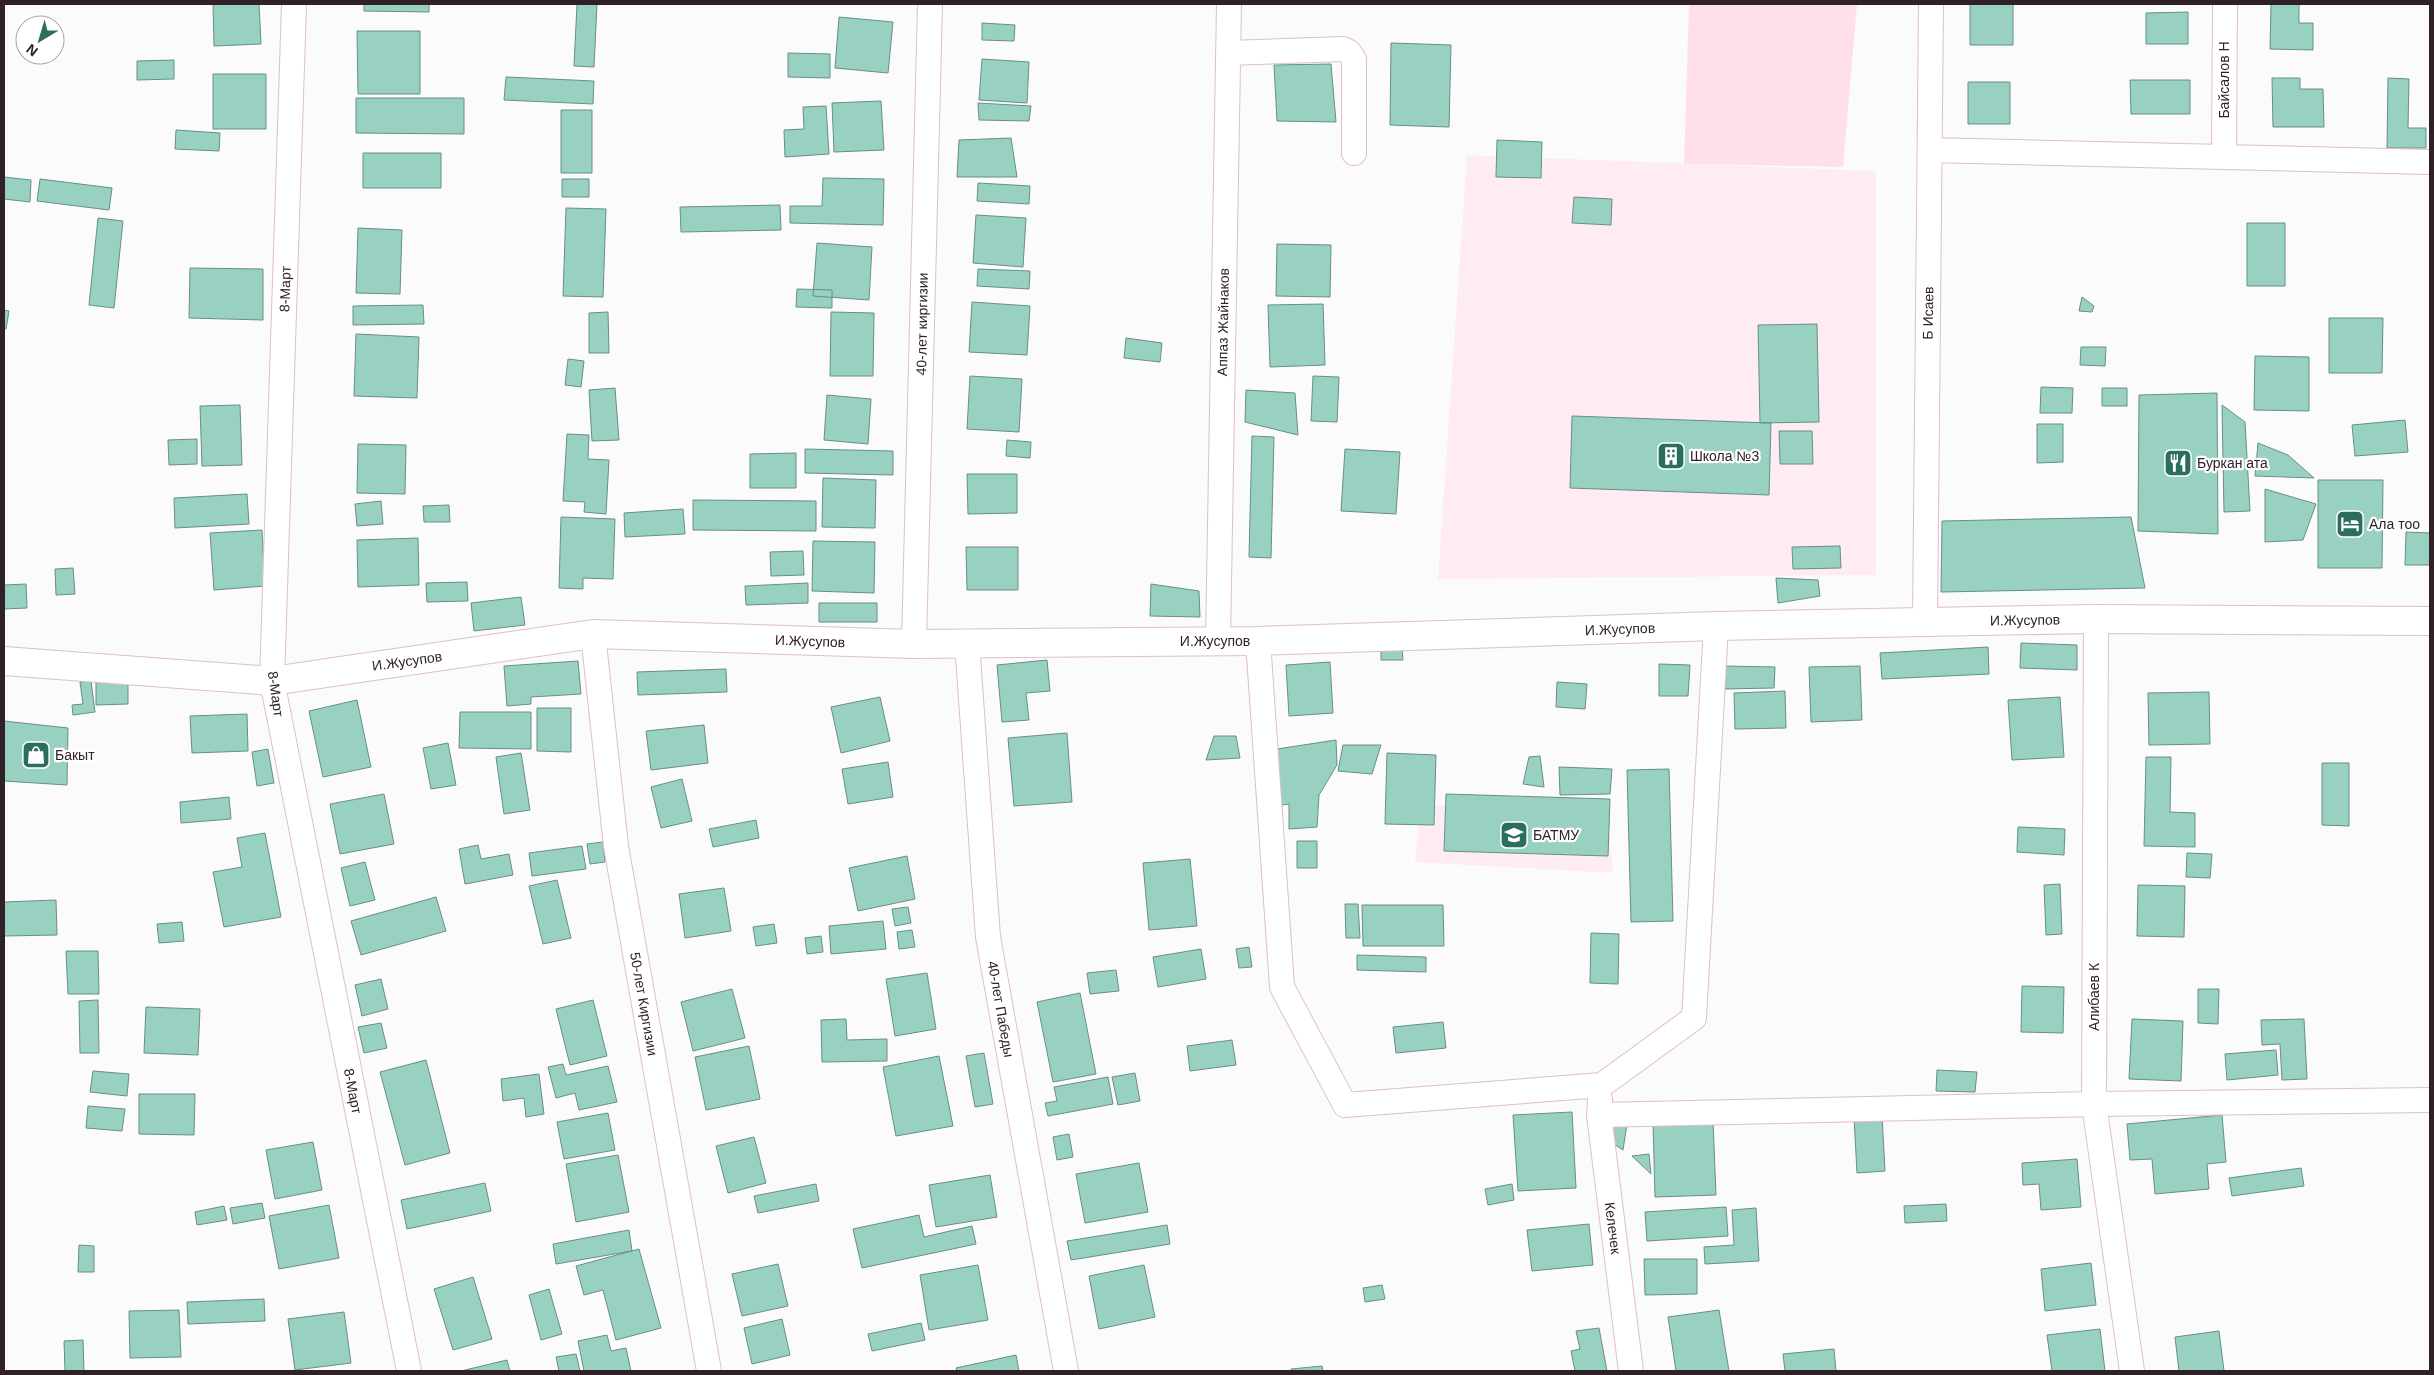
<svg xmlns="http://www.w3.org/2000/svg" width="2434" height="1375" viewBox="0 0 2434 1375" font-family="Arial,sans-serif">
<rect width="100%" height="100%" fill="#fbfbfb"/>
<!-- built -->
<path fill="#ffecf2" d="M1467,155l409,16v404l-438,4z
M1421,805l186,2 6,66 -198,-11z"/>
<!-- green -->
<path fill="#ffdfe9" d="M1689,4h168l-14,163 -159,-3z"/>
<!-- building -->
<path fill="#98d1c1" stroke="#688f84" d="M213,4h46l2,40 -47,2z
M364,4h65v8l-65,-1z
M577,4h20l-3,63 -20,-1z
M1970,4h43v41h-43z
M2271,4h28v19h14v27l-43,-1z
M2188,12v32h-42v-31z
M839,17l54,5 -5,51 -53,-5z
M982,23l33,2 -1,16 -32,-1z
M357,31h63v63h-62z
M1391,43l60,2 -2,82 -59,-2z
M788,53l42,1v24l-42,-1z
M982,59l47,3 -2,41 -48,-3z
M174,60v19l-37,1v-19z
M1331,64l5,58 -59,-1 -3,-56z
M213,74h53v55h-53z
M506,77l88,4 -1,23 -89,-4z
M2272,78h28v11h23l1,38h-51z
M2388,78l21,1 -1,49h18v20h-39z
M2130,80h60v34h-59z
M1968,82h42v42h-42z
M356,98h108v36l-108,-1z
M881,101l3,49 -50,2 -2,-49z
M978,103l53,3 -2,15 -50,-1z
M826,106l3,48 -44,3 -1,-27 20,-1 -1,-22z
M561,110h31v63h-31z
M176,130l44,3 -1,18 -44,-2z
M1011,138l6,39h-60l2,-37z
M1497,140l45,2 -1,36 -45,-1z
M363,153h78v35h-78z
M4,177l27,3 -1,22 -26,-3z
M823,178l61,1 -1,46 -93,-2v-17h32z
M40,179l72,9 -3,22 -72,-9z
M562,179h27v18h-27z
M978,183l52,3 -1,18 -52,-3z
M1574,197l38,2 -1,26 -39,-2z
M780,205l1,25 -100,2 -1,-25z
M566,208l40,1 -3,88 -40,-1z
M976,215l50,3 -3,49 -50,-4z
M98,218l25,3 -9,87 -25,-3z
M2247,223h38v63h-38z
M358,228l44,2 -2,64 -44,-1z
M817,243l55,4 -3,53 -56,-4z
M1277,244l54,1 -1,52 -54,-1z
M190,268l73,1v51l-74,-2z
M978,269l52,2 -1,18 -52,-3z
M797,289l35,1v18l-36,-1z
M2082,297l12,9 -2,6 -13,-1z
M972,302l58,4 -3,49 -58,-3z
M1323,304l2,61 -55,2 -2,-62z
M423,305l1,19 -71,1v-19z
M4,310l5,1 -3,18h-2z
M608,312l1,41h-20v-40z
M831,312l43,1 -1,63h-43z
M2329,318h54l-1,55h-53z
M1817,324l2,98 -59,1 -2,-98z
M356,334l63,3 -2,61 -63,-2z
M1126,338l36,5 -2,19 -36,-4z
M2081,347h25l-1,19 -25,-1z
M2255,356l54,1v54l-55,-1z
M568,359l16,2 -3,26 -16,-2z
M970,376l52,3 -3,53 -52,-3z
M1313,376l26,1 -2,45 -26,-1z
M2041,387l32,1 -1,25h-32z
M615,388l4,52 -27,1 -3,-51z
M2102,388h25v18h-25z
M1246,390l49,3 3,42 -53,-13z
M2217,393l1,141 -80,-3 1,-136z
M827,395l44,4 -3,45 -44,-4z
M240,405l2,60 -40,1 -2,-60z
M2222,405l23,17 5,89 -26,1z
M1572,416l199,7 -2,72 -199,-7z
M2405,420l3,32 -53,4 -3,-31z
M2037,424h26v38l-26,1z
M1779,431h33l1,33h-33z
M567,434l22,1 -1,24 21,1 -3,54 -22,-2 1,-10 -22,-1z
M1252,436l22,1 -3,121 -22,-1z
M197,439v25l-28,1 -1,-25z
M1007,440l24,2 -1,16 -24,-2z
M2258,443l30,12 26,23 -59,-2z
M358,444l48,1 -1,49 -48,-1z
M805,449l88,2v24l-88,-2z
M1345,449l55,3 -4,62 -55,-3z
M796,453v35h-46v-34z
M967,474h50v39l-49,1z
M823,478l53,2 -1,48 -53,-1z
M2318,480h65l-1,88h-64z
M2265,489l51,15 -13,36 -38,2z
M247,494l2,30 -74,4 -1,-30z
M693,500l123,1v30l-123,-1z
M381,501l2,23 -26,2 -2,-22z
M449,505l1,17h-26l-1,-16z
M683,509l2,25 -60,3 -1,-24z
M561,517l54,2 -2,60 -30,-1v11l-24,-1z
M2131,517l14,71 -204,4 1,-71z
M262,530l3,56 -51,4 -4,-57z
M2406,532l24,1v32h-25z
M418,538l1,47 -61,2 -1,-47z
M813,541l62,1 -1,51 -62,-2z
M1840,546l1,22 -48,1 -1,-22z
M966,547h52v43h-51z
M803,551l1,24 -33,1 -1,-24z
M73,568l2,26 -19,1 -1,-26z
M1776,578l42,2 2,16 -42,7z
M467,582l1,19 -41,1 -1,-19z
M808,583v20l-62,2 -1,-19z
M26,584l1,24 -23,1v-24z
M1151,584l48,7 1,26 -50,-1z
M521,597l4,28 -51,6 -3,-28z
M819,603h58v19h-58z
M2021,643l56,2v25l-57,-2z
M1402,647l1,13h-22v-11z
M1988,647l1,27 -107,5 -2,-26z
M1047,660l3,31 -24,2 3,27 -27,2 -5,-57z
M578,661l3,33 -50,3v7l-24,2 -3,-40z
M1330,662l3,51 -44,3 -3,-51z
M1659,664l31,1 -2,31h-29z
M1725,666l50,1 -1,21 -51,1z
M1860,666l2,54 -51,2 -2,-55z
M726,669l1,23 -89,3 -1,-23z
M91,681l4,31 -22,3 -1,-10 11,-1 -3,-22z
M96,681h32v23l-32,1z
M1557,682l30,2 -2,25 -29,-2z
M1785,691l1,37 -51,1 -1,-36z
M2209,692l1,52 -61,1 -1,-52z
M880,697l10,44 -49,12 -10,-46z
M2060,697l4,60 -52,3 -4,-60z
M357,700l14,67 -48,10 -14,-66z
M537,708h34v44l-34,-1z
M460,712h71v37l-72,-1z
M247,714l1,37 -56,2 -2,-37z
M4,721l64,7 -1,57 -63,-4z
M704,725l4,38 -57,7 -5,-39z
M1067,733l5,69 -58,4 -6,-68z
M1214,736h22l4,22 -34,2z
M1336,740l1,25 -18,30 -2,32 -28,2v-25l-14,2 2,-57z
M448,743l8,42 -25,4 -8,-41z
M1343,745h38l-9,29 -34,-3z
M268,749l6,34 -17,3 -5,-34z
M521,753l9,57 -26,4 -8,-57z
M1387,753l49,2 -2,70 -49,-1z
M1540,756l4,31 -21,-3 6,-27z
M2146,757h25l-1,55 25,1v34l-51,-1z
M888,762l5,35 -45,7 -6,-35z
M2322,763h27v63l-27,-1z
M1559,767l53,2 -2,25 -50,1z
M1669,769l4,152 -42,1 -4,-152z
M682,779l10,42 -31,7 -10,-41z
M384,794l10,50 -54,10 -10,-50z
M1446,794l164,5 -2,57 -164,-5z
M229,797l2,22 -50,4 -1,-21z
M756,820l3,18 -46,9 -4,-18z
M2018,827l47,2 -1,26 -47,-3z
M265,833l16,84 -57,10 -11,-55 29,-5 -5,-29z
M1297,841h20v27h-20z
M603,842l2,20 -15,2 -3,-20z
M478,845l3,14 28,-5 4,21 -48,9 -6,-35z
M582,846l4,23 -54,7 -3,-23z
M2187,853l25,1 -2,24 -24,-1z
M907,856l8,43 -57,12 -9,-43z
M1190,859l7,67 -48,4 -6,-67z
M365,862l10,38 -25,6 -9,-38z
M557,880l14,58 -28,6 -14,-58z
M2060,884l2,50 -16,1 -2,-50z
M2138,885l47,1 -1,51 -47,-1z
M724,888l7,43 -46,7 -6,-44z
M436,897l10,34 -85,24 -10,-34z
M56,900l1,35 -53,1v-34z
M1345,904h13l2,34h-14z
M1362,905h81l1,41h-81z
M908,907l3,16 -16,3 -3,-17z
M883,921l3,28 -55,5 -2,-28z
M182,922l2,19 -25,2 -2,-19z
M774,924l3,19 -21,3 -3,-19z
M912,930l3,17 -16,2 -2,-17z
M1591,933l28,1 -1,50 -28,-1z
M821,936l2,16 -16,2 -2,-16z
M1249,947l3,20 -13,1 -3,-19z
M1201,949l5,30 -48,8 -5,-30z
M66,951h32l1,43h-31z
M1357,955l69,2v15l-69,-2z
M1116,970l3,21 -29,3 -3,-21z
M927,973l9,56 -41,7 -9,-57z
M381,979l7,30 -26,7 -7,-31z
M2022,986l42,1 -1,46 -42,-1z
M732,989l13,49 -52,13 -12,-49z
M2198,989h21l-1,35 -20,-1z
M1080,993l16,81 -43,8 -16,-80z
M98,1000l1,53h-19l-1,-52z
M593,1000l14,56 -37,9 -14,-56z
M146,1007l54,2 -2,46 -54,-2z
M846,1019l1,21 40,-1v22l-65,1 -1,-42z
M2132,1019l51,2 -2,60 -52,-2z
M2304,1019l3,60 -25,1 -2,-36 -18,1 -1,-25z
M1443,1022l3,26 -50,5 -3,-26z
M381,1023l6,25 -23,5 -6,-26z
M1232,1040l4,25 -46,6 -3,-25z
M749,1046l11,53 -54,11 -11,-53z
M2276,1050l2,25 -51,5 -2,-26z
M984,1053l9,51 -18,3 -9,-51z
M939,1056l14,70 -57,10 -13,-69z
M426,1060l24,93 -45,12 -25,-93z
M563,1064l3,11 42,-9 9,36 -38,8 -4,-17 -19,5 -8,-31z
M1937,1070l40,2 -2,20 -39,-1z
M93,1071l36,3 -2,22 -37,-4z
M1135,1073l5,28 -22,4 -6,-28z
M539,1074l5,40 -18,3 -2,-19 -21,3 -2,-22z
M1108,1077l5,27 -65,12 -3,-13 12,-2 -3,-14z
M139,1094h56l-1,41 -55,-1z
M88,1106l37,3 -3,22 -36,-3z
M1572,1112l4,76 -58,3 -5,-76z
M608,1113l7,37 -51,9 -7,-37z
M1882,1115l3,56 -28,2 -3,-56z
M2222,1115l4,47 -19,2 2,25 -54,5 -3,-35 -22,1 -3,-36z
M1606,1117h22l-5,33 -14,-9z
M1713,1121l3,74 -61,2 -2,-74z
M1069,1134l4,23 -16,3 -4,-23z
M754,1137l12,46 -38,10 -12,-47z
M313,1142l9,48 -47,9 -9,-49z
M1649,1154l2,20 -19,-18z
M618,1155l11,57 -53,10 -10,-58z
M2077,1159l4,48 -40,3 -2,-26 -16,1 -1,-22z
M1139,1163l9,49 -63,11 -9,-49z
M2301,1168l3,18 -72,10 -3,-18z
M990,1175l7,42 -61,10 -7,-42z
M485,1183l6,28 -84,18 -6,-29z
M816,1184l3,17 -61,12 -4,-17z
M1512,1184l2,16 -26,5 -3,-16z
M262,1203l3,15 -32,6 -3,-16z
M1946,1204l1,17 -42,2 -1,-17z
M329,1205l10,53 -60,11 -10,-53z
M224,1206l3,14 -30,5 -2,-13z
M1726,1207l2,29 -81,5 -2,-29z
M1756,1208l3,53 -54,3 -1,-17 30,-2 -2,-35z
M919,1215l5,22 48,-11 4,18 -114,24 -9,-39z
M1589,1224l4,41 -61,6 -5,-41z
M1167,1225l3,19 -99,16 -4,-19z
M629,1230l3,21 -76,13 -3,-20z
M79,1245l15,1v26h-16z
M639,1249l22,79 -45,12 -13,-50 -19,5 -8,-29z
M1644,1259h53v35l-52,1z
M2091,1263l5,42 -51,6 -4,-42z
M778,1264l10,42 -46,10 -10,-42z
M978,1265l10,55 -59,10 -9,-55z
M1144,1265l11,52 -56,12 -10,-53z
M473,1277l19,62 -39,11 -19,-61z
M1382,1285l3,14 -20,3 -2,-14z
M549,1289l13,45 -21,6 -12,-45z
M264,1299l1,22 -77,3 -1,-22z
M179,1310l2,47 -51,1 -1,-47z
M1719,1310l10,61h-53l-8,-54z
M344,1312l7,51 -56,7 -7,-51z
M782,1319l8,36 -38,9 -8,-36z
M921,1323l4,17 -53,11 -4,-17z
M1599,1328l8,43h-32l-4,-20 9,-2 -4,-18z
M2100,1329l5,42h-53l-5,-36z
M2219,1331l5,40h-45l-4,-34z
M607,1335l4,16 15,-3 5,23h-47l-6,-30z
M83,1340l1,31h-19l-1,-30z
M1834,1349l2,22h-51l-2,-17z
M576,1354l4,17h-21l-3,-14z
M1016,1355l3,16h-62l-1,-3z
M507,1360l3,11h-49z
M1322,1366l1,5h-32v-2z"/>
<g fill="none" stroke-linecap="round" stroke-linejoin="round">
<defs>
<path id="minor" d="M294,4l-22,677 137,690
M1228,53l115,-4 6,3 5,7v94
M1930,150l500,12
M2224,157l1,-153
M2096,619l-2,485 38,267
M1925,622l6,-618
M593,634l23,212 93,525
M1218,641l11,-637
M1258,641l24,346 63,118 257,-20 92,-67 22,-392
M967,643l21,294 78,434
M914,644l16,-640
M1600,1100l-1,15 32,256
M1599,1115l495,-11 336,-4"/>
<path id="tertiary" d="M4,661l268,20 321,-47 321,10 344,-3 458,-15 209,-4 171,-3 334,2"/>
</defs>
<!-- minor casing -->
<use href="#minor" stroke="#e2bdc9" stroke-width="26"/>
<!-- tertiary casing -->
<use href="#tertiary" stroke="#e2bdc9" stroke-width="30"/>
<!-- minor -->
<use href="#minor" stroke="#fff" stroke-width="24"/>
<!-- tertiary -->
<use href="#tertiary" stroke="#fff" stroke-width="28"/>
</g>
<!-- icons -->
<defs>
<symbol id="building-square" viewBox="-11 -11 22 22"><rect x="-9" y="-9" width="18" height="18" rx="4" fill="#2b6e5f" stroke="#fff"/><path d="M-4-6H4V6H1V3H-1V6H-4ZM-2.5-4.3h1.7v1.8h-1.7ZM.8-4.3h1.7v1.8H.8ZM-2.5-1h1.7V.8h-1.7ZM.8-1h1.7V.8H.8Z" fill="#fff"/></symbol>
<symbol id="restaurant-square" viewBox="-11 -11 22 22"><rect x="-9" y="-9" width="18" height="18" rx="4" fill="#2b6e5f" stroke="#fff"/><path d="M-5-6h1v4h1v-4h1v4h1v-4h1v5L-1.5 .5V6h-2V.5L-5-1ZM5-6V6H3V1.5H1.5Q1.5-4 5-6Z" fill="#fff"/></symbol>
<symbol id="hotel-square" viewBox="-11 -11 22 22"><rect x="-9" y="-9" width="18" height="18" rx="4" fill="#2b6e5f" stroke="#fff"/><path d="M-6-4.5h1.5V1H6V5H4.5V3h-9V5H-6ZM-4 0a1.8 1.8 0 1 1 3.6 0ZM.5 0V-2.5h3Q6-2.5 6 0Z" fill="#fff"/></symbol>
<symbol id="shop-square" viewBox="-11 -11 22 22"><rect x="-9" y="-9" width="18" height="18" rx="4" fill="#2b6e5f" stroke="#fff"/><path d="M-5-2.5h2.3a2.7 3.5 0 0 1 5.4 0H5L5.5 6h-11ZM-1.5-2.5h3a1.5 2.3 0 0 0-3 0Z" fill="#fff"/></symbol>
<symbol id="university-square" viewBox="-11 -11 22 22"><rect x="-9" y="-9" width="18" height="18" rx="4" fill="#2b6e5f" stroke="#fff"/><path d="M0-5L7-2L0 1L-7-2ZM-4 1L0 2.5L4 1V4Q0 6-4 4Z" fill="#fff"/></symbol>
</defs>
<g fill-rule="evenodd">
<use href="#building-square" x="1655" y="440" width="32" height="32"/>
<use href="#restaurant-square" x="2162" y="447" width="32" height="32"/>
<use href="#hotel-square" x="2334" y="508" width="32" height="32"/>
<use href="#shop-square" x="20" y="739" width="32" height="32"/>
<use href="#university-square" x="1498" y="819" width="32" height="32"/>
</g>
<g text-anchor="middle" stroke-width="4.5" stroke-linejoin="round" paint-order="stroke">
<!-- street labels -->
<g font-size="14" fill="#2f2126" stroke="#fff">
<text transform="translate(2224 80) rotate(-90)" y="5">Байсалов Н</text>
<text transform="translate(285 289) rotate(-88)" y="5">8-Март</text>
<text transform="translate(1928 313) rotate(-89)" y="5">Б Исаев</text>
<text transform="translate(1223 322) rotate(-89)" y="5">Аппаз Жайнаков</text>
<text transform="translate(922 324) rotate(-89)" y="5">40-лет киргизии</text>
<text transform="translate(2025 620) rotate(-1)" y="5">И.Жусупов</text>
<text transform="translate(1620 629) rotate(-2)" y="5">И.Жусупов</text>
<text transform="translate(810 641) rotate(2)" y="5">И.Жусупов</text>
<text x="1215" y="646">И.Жусупов</text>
<text transform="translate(407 661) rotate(-8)" y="5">И.Жусупов</text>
<text transform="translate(276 694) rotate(82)" y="5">8-Март</text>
<text transform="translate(2094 997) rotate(-90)" y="5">Алибаев К</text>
<text transform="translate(644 1004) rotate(80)" y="5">50-лет Киргизии</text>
<text transform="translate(1001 1009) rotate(80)" y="5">40-лет Пабеды</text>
<text transform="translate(353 1091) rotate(79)" y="5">8-Март</text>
<text transform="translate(1613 1228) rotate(83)" y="5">Келечек</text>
</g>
<!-- poi labels -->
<g font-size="14" fill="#2f2126" stroke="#fff" text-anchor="start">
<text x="1690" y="461">Школа №3</text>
<text x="2197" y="468">Буркан ата</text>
<text x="2369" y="529">Ала тоо</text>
<text x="55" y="760">Бакыт</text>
<text x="1533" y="840">БАТМУ</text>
</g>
</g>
<!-- border -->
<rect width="2434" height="1375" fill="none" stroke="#2f2126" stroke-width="10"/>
<!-- north arrow -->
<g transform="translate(40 40) rotate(218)"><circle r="24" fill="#ffffff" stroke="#aca6a8"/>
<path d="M0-4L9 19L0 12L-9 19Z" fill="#2b6e5f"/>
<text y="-8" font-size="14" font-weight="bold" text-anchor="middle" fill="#2f2126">N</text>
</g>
</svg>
